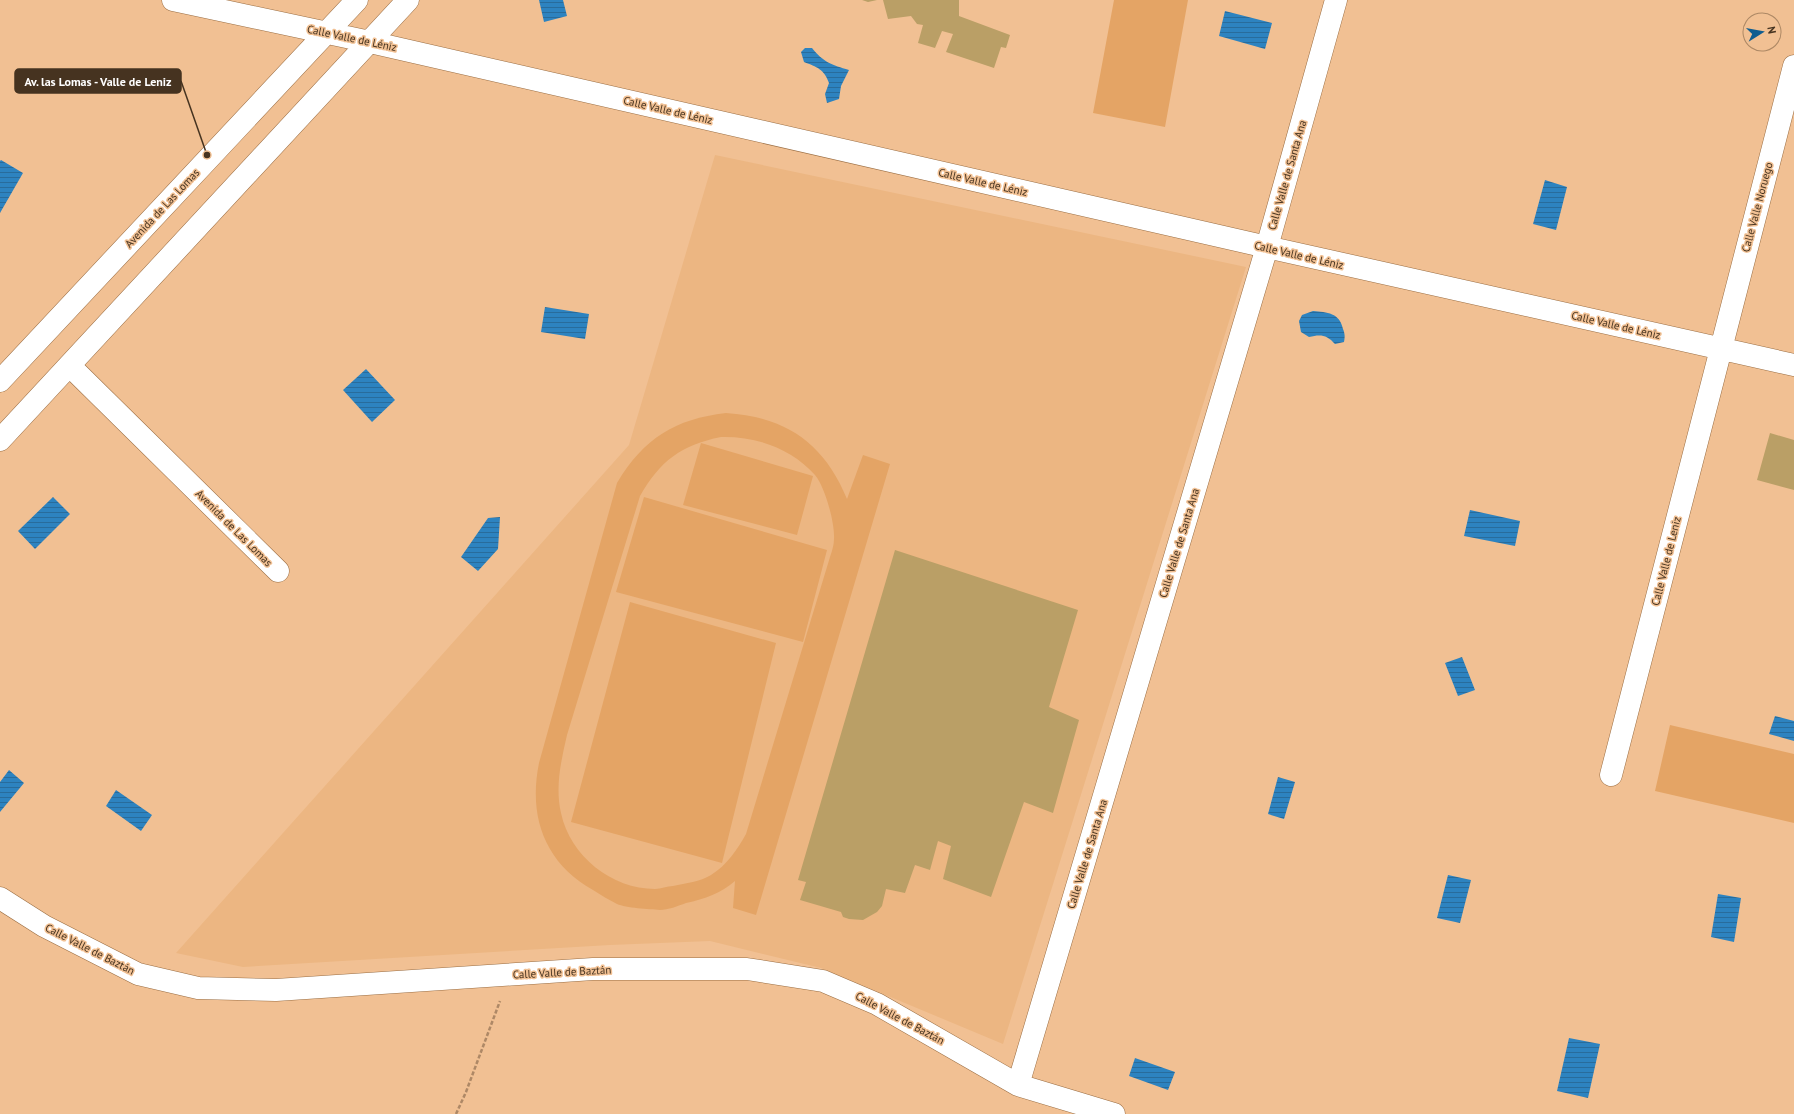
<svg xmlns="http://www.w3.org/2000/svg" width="1794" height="1114" viewBox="0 0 1794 1114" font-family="'PT Sans',sans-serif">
<defs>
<pattern id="water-rules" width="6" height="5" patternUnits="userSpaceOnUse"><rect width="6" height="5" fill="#2d83c0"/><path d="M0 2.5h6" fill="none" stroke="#286c9c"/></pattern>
</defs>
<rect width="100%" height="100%" fill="#f1c093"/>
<!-- built -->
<path fill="#ecb682" d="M715,155l531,112 -243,777 -182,-76 -111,-27 -100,4 -367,22 -67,-14 453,-508z"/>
<!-- green -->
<path fill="#e4a465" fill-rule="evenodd" d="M1114,0h74l-23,127 -72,-14z
M726,413c60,4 98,30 121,86l16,-44 27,9 -134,451 -23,-7 2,-27c-14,12 -30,18 -49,22 -8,3 -18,7 -26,7 -11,-1 -34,-2 -43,-6 -8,-4 -16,-9 -24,-14 -48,-27 -65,-73 -54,-127l78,-280c27,-45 58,-64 109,-70zM721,437c34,-1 70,11 94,38 10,12 20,48 19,64 0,6 -2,12 -4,18l-84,277c-9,16 -19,31 -35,41 -11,7 -25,8 -38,11 -6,0 -12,3 -18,3 -43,0 -85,-33 -94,-76 -6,-26 0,-52 6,-78l73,-239c20,-35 41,-51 81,-59z
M701,443l112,33 -16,59 -114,-30z
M644,497l183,53 -24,92 -187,-50z
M630,602l146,41 -54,220 -151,-41z
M1670,725l124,29v69l-139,-32z"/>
<!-- water -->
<path fill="url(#water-rules)" d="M539,0h24l4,16 -23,6z
M1225,11l47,12 -7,26 -46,-13z
M805,48h7c11,14 20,17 37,22l-8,16 -2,13 -12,4 -2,-9 4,-11c-5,-14 -12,-16 -25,-21l-3,-10z
M1,160l22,13 -23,40v-52z
M1545,180l22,7 -11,43 -23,-6z
M545,307l44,7 -4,25 -44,-7z
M1313,311c14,1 27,2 30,18 2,5 2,8 1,13l-9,2c-8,-9 -14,-10 -26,-7l-8,-5 -2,-11 3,-6z
M366,369l29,31 -23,22 -29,-32z
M53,497l17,17 -35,35 -17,-18z
M1470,510l50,11 -5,25 -51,-10z
M500,517l-2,32 -20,22 -17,-14 27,-39z
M1462,657l13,33 -17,6 -13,-33z
M1775,716l19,5v20l-25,-7z
M9,770l15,13 -24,29v-30z
M1278,777l17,5 -11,37 -16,-5z
M116,790l36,25 -11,16 -35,-25z
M1448,875l23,5 -11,43 -23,-5z
M1718,894l23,4 -7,44 -23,-5z
M1569,1038l31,6 -12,54 -31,-7z
M1135,1058l40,14 -7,18 -39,-14z"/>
<!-- building -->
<path fill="#ba9f66" d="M862,0h15l-9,2z
M883,0h76v16l51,19 -4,13 -5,-1 -7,21 -48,-16 7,-18 -11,-3 -7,17 -17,-5 5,-18 -6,-1 -6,-8 -23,3z
M1770,433l24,7v50l-37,-10z
M895,550l183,60 -29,97 30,13 -26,93 -29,-11 -33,95 -48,-18 8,-33 -13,-5 -8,29 -15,-5 -10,28 -19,-4 -4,17 -5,6 -14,8 -14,-1 -6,-2 -2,-5 -41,-12 6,-18 -8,-2z"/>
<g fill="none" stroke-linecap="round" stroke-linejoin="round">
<defs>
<path id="street" d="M173,0l197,42 897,205 527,118
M70,366l208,205
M0,381l357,-381
M0,440l408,-440
M1611,775l183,-709
M0,898l44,28 94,48 60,14 78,2 317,-21h154l76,12 54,23 141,81 96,29
M1018,1085l249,-838 69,-247"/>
</defs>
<!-- street casing -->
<use href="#street" stroke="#9a6d42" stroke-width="23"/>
<!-- path -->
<path stroke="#ae8866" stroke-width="2.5" stroke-dasharray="4 2" stroke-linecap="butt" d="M456,1114l10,-22 34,-91"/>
<!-- street -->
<use href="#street" stroke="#fff" stroke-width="22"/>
</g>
<g text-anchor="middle" stroke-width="3" stroke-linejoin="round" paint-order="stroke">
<!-- street labels -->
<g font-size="11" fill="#463320" stroke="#f1c093">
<text transform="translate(352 38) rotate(12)" y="4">Calle Valle de Léniz</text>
<text transform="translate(668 110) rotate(13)" y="4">Calle Valle de Léniz</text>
<text transform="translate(1287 175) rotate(-74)" y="4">Calle Valle de Santa Ana</text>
<text transform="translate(983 182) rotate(13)" y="4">Calle Valle de Léniz</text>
<text transform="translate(1757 207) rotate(-75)" y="4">Calle Valle Noruego</text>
<text transform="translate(162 208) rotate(-47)" y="4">Avenida de Las Lomas</text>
<text transform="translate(1299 255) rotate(13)" y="4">Calle Valle de Léniz</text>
<text transform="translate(1616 325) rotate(13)" y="4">Calle Valle de Léniz</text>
<text transform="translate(234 528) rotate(45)" y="4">Avenida de Las Lomas</text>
<text transform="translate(1179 543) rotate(-73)" y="4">Calle Valle de Santa Ana</text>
<text transform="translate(1666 561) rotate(-76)" y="4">Calle Valle de Leniz</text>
<text transform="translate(1087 854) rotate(-73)" y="4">Calle Valle de Santa Ana</text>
<text transform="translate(90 949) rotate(27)" y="4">Calle Valle de Baztán</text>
<text transform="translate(562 972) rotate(-3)" y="4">Calle Valle de Baztán</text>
<text transform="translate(900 1018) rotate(28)" y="4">Calle Valle de Baztán</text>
</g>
</g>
<!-- callouts -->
<path fill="none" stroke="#463320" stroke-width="1.5" d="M207 155L181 81"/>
<circle fill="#463320" stroke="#f1c093" stroke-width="1.5" cx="207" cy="155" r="4"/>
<rect fill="#463320" stroke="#463320" stroke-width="1.5" x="15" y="69" width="166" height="24" rx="4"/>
<g font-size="12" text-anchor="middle" font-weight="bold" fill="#fff">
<text x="98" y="86">Av. las Lomas - Valle de Leniz</text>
</g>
<!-- north arrow -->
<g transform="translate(1762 32) rotate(79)"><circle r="19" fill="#f1c093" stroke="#ad8865"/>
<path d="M0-3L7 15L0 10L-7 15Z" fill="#0f5d90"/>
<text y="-6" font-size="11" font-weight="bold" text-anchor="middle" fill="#463320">N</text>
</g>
</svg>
